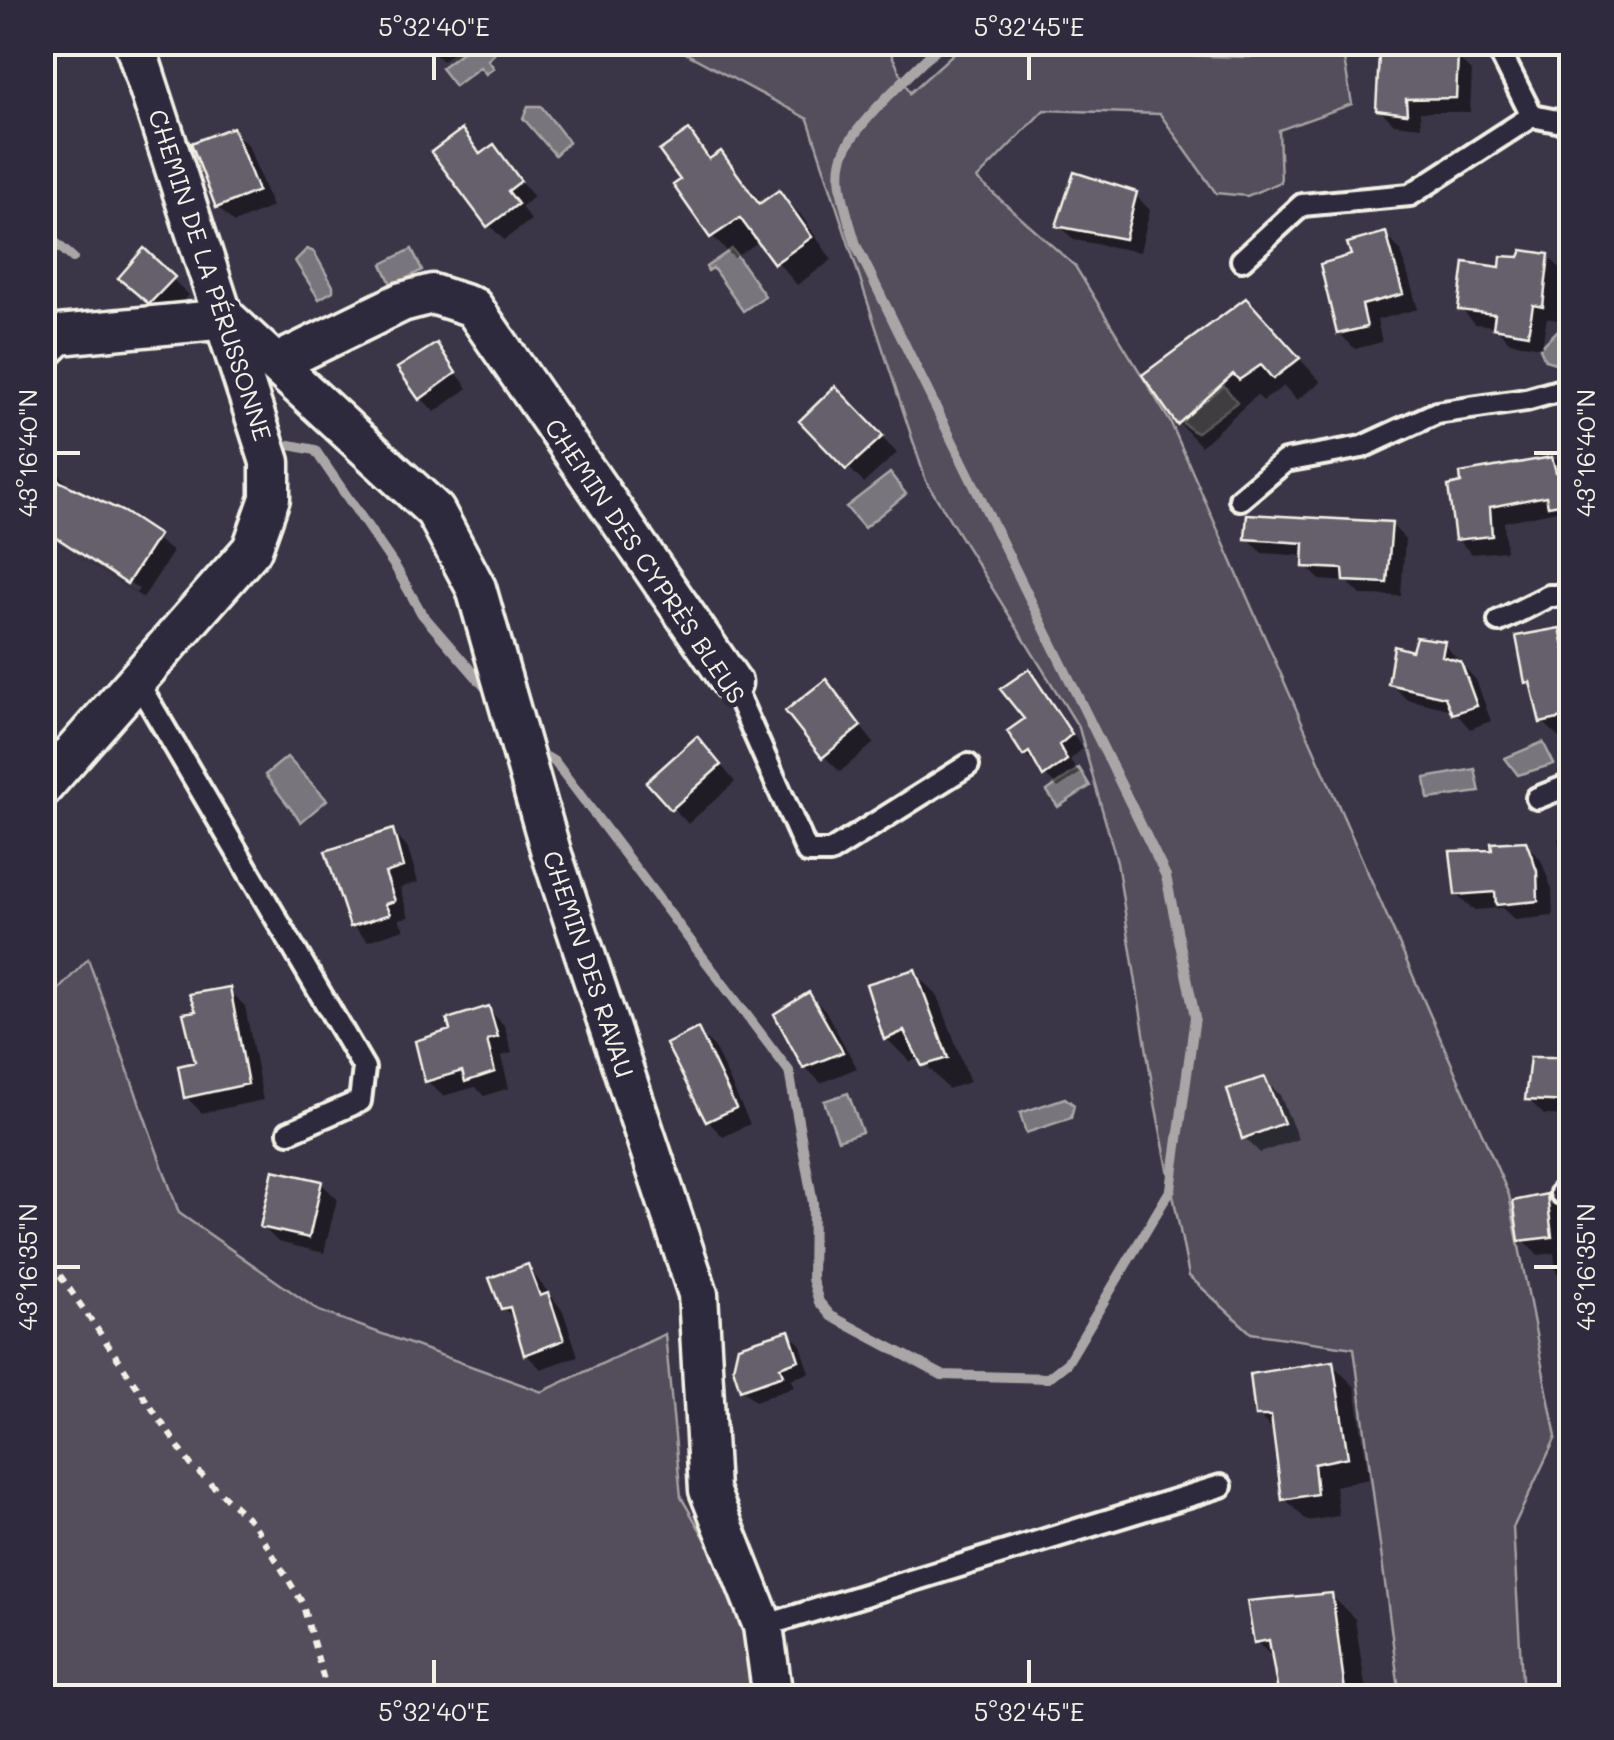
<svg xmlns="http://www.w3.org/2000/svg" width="1614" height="1740" viewBox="0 0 1614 1740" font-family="Mali,sans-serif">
<rect width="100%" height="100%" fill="#3b3647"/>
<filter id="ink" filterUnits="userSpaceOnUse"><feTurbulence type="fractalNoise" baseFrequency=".01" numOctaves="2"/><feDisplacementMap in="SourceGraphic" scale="20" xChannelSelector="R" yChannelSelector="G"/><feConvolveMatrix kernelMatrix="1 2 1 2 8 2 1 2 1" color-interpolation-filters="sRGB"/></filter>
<g filter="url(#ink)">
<!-- green -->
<path fill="#534e5c" stroke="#a4a0a2" stroke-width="2.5" d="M667,43h219l24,50 55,-50h121l10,10 154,4 51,-14h40l11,61 -73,26 2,52 -34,14 -31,-3 -56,-79 -116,-4 -67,69 98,87 96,157 338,772 47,242 -43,91 10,169h-123l-46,-349 -103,-15 -62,-57 -34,-173 -38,-241 -38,-134 -153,-247 -118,-362z
M88,959l91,254 140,98 223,81 123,-58 16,163 116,200h-754l-1,-690z"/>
<!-- water -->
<path fill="#78747b" stroke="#aaa6a7" stroke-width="2.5" d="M474,43l8,8 8,-6 5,8 -7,7 6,8 -8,6 -6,-7 -25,19 -14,-18z
M528,106h13l28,36 -14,13 -32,-37z
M307,249l7,3 19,34v5l-14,8 -24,-38z
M412,249l10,21 -30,16 -10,-22z
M732,249l33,47 -22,15 -30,-43 -5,3 -2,-4z
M1571,317v29l-16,17 -10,-3 -5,-12z
M1224,386l13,16 -41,31 -16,-12z
M890,473l16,21 -42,34 -18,-21z
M1543,742l11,22 -36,11 -13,-17z
M287,757l40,43 -26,22 -36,-47z
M1079,768l11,18 -32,21 -11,-16z
M1475,769l5,23 -52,7 -3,-21z
M848,1093l14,39 -24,8 -14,-39z
M1065,1098l9,7 -3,13 -45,15 -6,-20z"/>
<!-- shadow -->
<path fill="#0007" d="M376,42h90l-24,19 -9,-9h-48z
M1218,42h38l1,12 -27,1z
M1457,57l15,15 -2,40h-50l1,15 -27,-3 -15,-15z
M232,130l16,15 24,62 -38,16 -16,-16z
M461,132l22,24 10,-8 41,49 -13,10 10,13 -27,20 -15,-15z
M689,134l24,25 8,-5 42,50 16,-11 22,22 31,45 -35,25 -37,-44 -26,17 -22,-22 -29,-56z
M1135,195l15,15 -10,42 -66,-12 -15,-15z
M1386,235l15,16 17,58 -41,11 5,22 -27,7 -16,-16 15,-76z
M144,252l45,43 -23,23 -29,-24z
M1548,256l15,15 -6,49 -10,-2 -5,29 -32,-5 -16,-16 -19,-2 -14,-15 41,-39z
M42,303l26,20 -26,24z
M1268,324l53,58 -24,18 -13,-14 -21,15 -6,-6 -56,51 -22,-23 -33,-48z
M436,346l32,42 -33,24 -14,-14z
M835,390l62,63 -33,30 -62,-62z
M42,456l32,35 49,23 50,38 -30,46 -101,-64 94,59 3,-4 -97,-61z
M1572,456v63l-6,1 -9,-9 -53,11 2,29 -34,3 -15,-15 6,-64z
M1391,524l14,15 -4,57 -40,-1 -13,-13 -28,-2 -14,-14v-10l-44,-3 -14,-15z
M1559,631l13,13v91l-13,3 -16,-16 -9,-33 -7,-7z
M1443,643l33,37 15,41 -21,8 -17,-19 -47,-11 -16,-16z
M1029,672l54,76 -13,12 9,14 -21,14 -33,-34z
M826,683l48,60 -34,29 -16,-16z
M713,755l22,27 -47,42 -38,-42z
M392,832l16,16 10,34 -18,6 9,29 -10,2 5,10 -36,12 -16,-16z
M1572,837v50l-6,-6 -8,-43z
M1525,843l16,17 11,29 1,27 -38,4 -13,-12 -29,2 -16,-16 38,-41z
M914,972l24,24 32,86 -22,7 -28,-31 -10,4 -24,-24z
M229,990l16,16 18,94 -61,13 -16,-16z
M809,995l16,15 32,58 -36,15 -16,-16z
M488,1009l16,16 8,28 -11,3 8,32 -25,8 -9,-9 -32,9 -16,-15 27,-49z
M698,1032l16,15 36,77 -27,13 -15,-16z
M1572,1060v56l-28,-1 -16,-16z
M1264,1079l16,16 18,44 -38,14 -16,-16z
M321,1183l16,16 -13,54 -46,-11 -16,-16z
M1546,1196l16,16 2,16 8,-1v61l-16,-16 -2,-19 -16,2 -16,-16z
M528,1267l35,44 15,45 -37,13 -15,-15 -9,-33 -14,-13z
M788,1332l13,13 9,28 -19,6 3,8 -39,14 -13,-12z
M1332,1364l23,23 14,92 -34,7 4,30 -32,5 -23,-23 -8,-65 -18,-18z
M1331,1595l24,24 12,79h-86l-6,-38 -18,-18z
M1572,1677v21h-26l-1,-2z"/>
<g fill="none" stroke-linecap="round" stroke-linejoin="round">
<!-- stream -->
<path stroke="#aaa6a7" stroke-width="10" d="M42,231l31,27
M290,445l25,5 81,118 26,46 70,81
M538,752l17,10 234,309 24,132 -1,76 7,23 12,14 111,59 106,3 19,-15 104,-174 24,-172 -29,-141 -310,-631c-7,-26 -23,-65 -12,-92 11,-30 74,-85 99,-111"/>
</g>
<!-- building -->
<path fill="#65616c" stroke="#f4f1e8" stroke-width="2.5" d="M1379,55h79l-2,43 -50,1 1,15 -31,-4z
M233,127l25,64 -42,17 -25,-65z
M462,129l18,25 14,-10 27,37 -13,10 10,13 -31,23 -56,-75z
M689,130l20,29 12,-8 38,53 20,-14 33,47 -38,27 -34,-46 -30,20 -37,-53 7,-5 -21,-29z
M1074,172l63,20 -12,47 -69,-13z
M1386,232l17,62 -41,11 5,22 -30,7 -17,-70 31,-9 -4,-12z
M144,248l31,29 -26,27 -31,-26z
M1522,250l27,4 -6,53 -10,-2 -5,29 -35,-6 2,-14 -37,-4 6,-48 36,5 1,-11 18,1z
M1246,298l54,60 -27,21 -12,-14 -22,15 -6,-6 -56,51 -35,-50z
M437,343l19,30 -37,27 -22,-32z
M835,386l48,50 -37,34 -47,-49z
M1552,457l4,15 16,-4v34l-24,4 -2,-10 -56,11 2,29 -37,4 -7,-54 13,-3 -1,-10z
M42,473l82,39 35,23 -32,49 -85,-56z
M1247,514l145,8 -5,61 -43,-2 -1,-12 -40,-2 1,-24 -59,-4z
M1560,628l12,54v34l-32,7 -10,-41 -5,1 -9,-47z
M1416,637l29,4 -3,15 19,6 16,44 -25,8 -7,-17 -57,-13 6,-38 18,5z
M1029,669l43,65 -13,11 8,15 -24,17 -14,-25 -6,4 -16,-25 17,-12 -24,-30z
M826,679l35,47 -39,32 -37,-47z
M697,736l24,29 -50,45 -25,-28z
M393,829l10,38 -18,6 10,28 -10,3 5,10 -40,13 -25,-76z
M1526,841l11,30 1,30 -42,4 -1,-13 -40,3 -5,-44 42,-1 -1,-7z
M915,969l33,89 -26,8 -18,-35 -20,9 -18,-56z
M230,987l18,97 -64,14 -6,-32 17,-4 -12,-49 13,-2 -7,-17z
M809,992l34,60 -40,16 -29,-54z
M489,1006l9,31 -11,3 8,32 -30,10 -3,-11 -37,11 -10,-41 35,-11 -3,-11z
M698,1028l38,80 -30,14 -40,-78z
M1530,1057h42v45l-47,-2z
M1265,1077l19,46 -42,16 -15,-50z
M273,1170l49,11 -13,57 -49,-11z
M1547,1194l5,43 -33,4 -6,-40z
M528,1264l12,32 8,-3 16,47 -40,15 -14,-48 -9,2 -12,-31z
M789,1330l10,30 -19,7 3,8 -43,15 -7,-22 5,-22z
M1333,1361l15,96 -34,7 3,30 -35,6 -11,-84h-16l-5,-42z
M1332,1593l14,105h-67l-10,-58 -15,3 -7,-42z"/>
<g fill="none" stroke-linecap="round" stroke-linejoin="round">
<defs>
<path id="service" d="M1495,42l37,74 40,8
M1242,260l60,-55 108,-10 122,-79
M1240,499l45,-38 77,-14 74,-34 90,-13 46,-13
M1499,621l50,-25h23
M138,683l226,385 -4,33 -71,31
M732,683l75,169h23l138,-87
M1537,798l35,-14
M1561,1193l11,-3
M763,1626l458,-140"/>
<g id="minor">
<path id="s1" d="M42,351l17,-16 168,-16 208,192 41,77 75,264 147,442 11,196 54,136 10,72"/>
<path d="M277,363l125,-61 30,-8 41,13 259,376"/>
<path d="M42,788l210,-239 18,-51v-36l-136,-420"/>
</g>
</defs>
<!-- service casing -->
<use href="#service" stroke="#f4f1e8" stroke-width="28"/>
<!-- minor casing -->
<use href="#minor" stroke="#f4f1e8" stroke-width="45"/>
<!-- path -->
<path stroke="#f4f1e8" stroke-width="6" stroke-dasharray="8 8" stroke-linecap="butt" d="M42,1249l149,216 63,59 48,78 27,96"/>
<!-- service -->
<use href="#service" stroke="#2f2a3d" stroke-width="20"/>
<!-- minor -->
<use href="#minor" stroke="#2f2a3d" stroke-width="38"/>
</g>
</g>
<!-- ticks -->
<path fill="none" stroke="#f4f1e8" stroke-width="4" d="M434,55v25M1029,55v25M55,453h25M1534,453h25M55,1267h25M1534,1267h25M434,1660v25M1029,1660v25"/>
<g text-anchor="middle" stroke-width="10" stroke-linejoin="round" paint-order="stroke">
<!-- street labels -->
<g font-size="25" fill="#f4f1e8" stroke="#2f2a3d">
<text transform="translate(210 275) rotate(72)" y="9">CHEMIN DE LA PÉRUSSONNE</text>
<text transform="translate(645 561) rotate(56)" y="9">CHEMIN DES CYPRÈS BLEUS</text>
<text dy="9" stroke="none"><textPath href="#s1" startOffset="955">CHEMIN DES RAVAU</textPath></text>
</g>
</g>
<!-- margin -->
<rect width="1614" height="1740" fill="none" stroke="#2f2a3d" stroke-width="110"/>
<rect x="55" y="55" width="1504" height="1630" fill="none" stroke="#f4f1e8" stroke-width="4"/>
<g font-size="25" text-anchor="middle" fill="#f4f1e8">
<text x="434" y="36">5°32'40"E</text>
<text x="1029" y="36">5°32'45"E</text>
<text transform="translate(28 453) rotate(-90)" y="9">43°16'40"N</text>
<text transform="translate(1586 453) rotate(-90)" y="9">43°16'40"N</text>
<text transform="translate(28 1267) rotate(-90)" y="9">43°16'35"N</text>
<text transform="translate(1586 1267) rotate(-90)" y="9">43°16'35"N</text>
<text x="434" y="1721">5°32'40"E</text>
<text x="1029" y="1721">5°32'45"E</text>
</g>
</svg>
